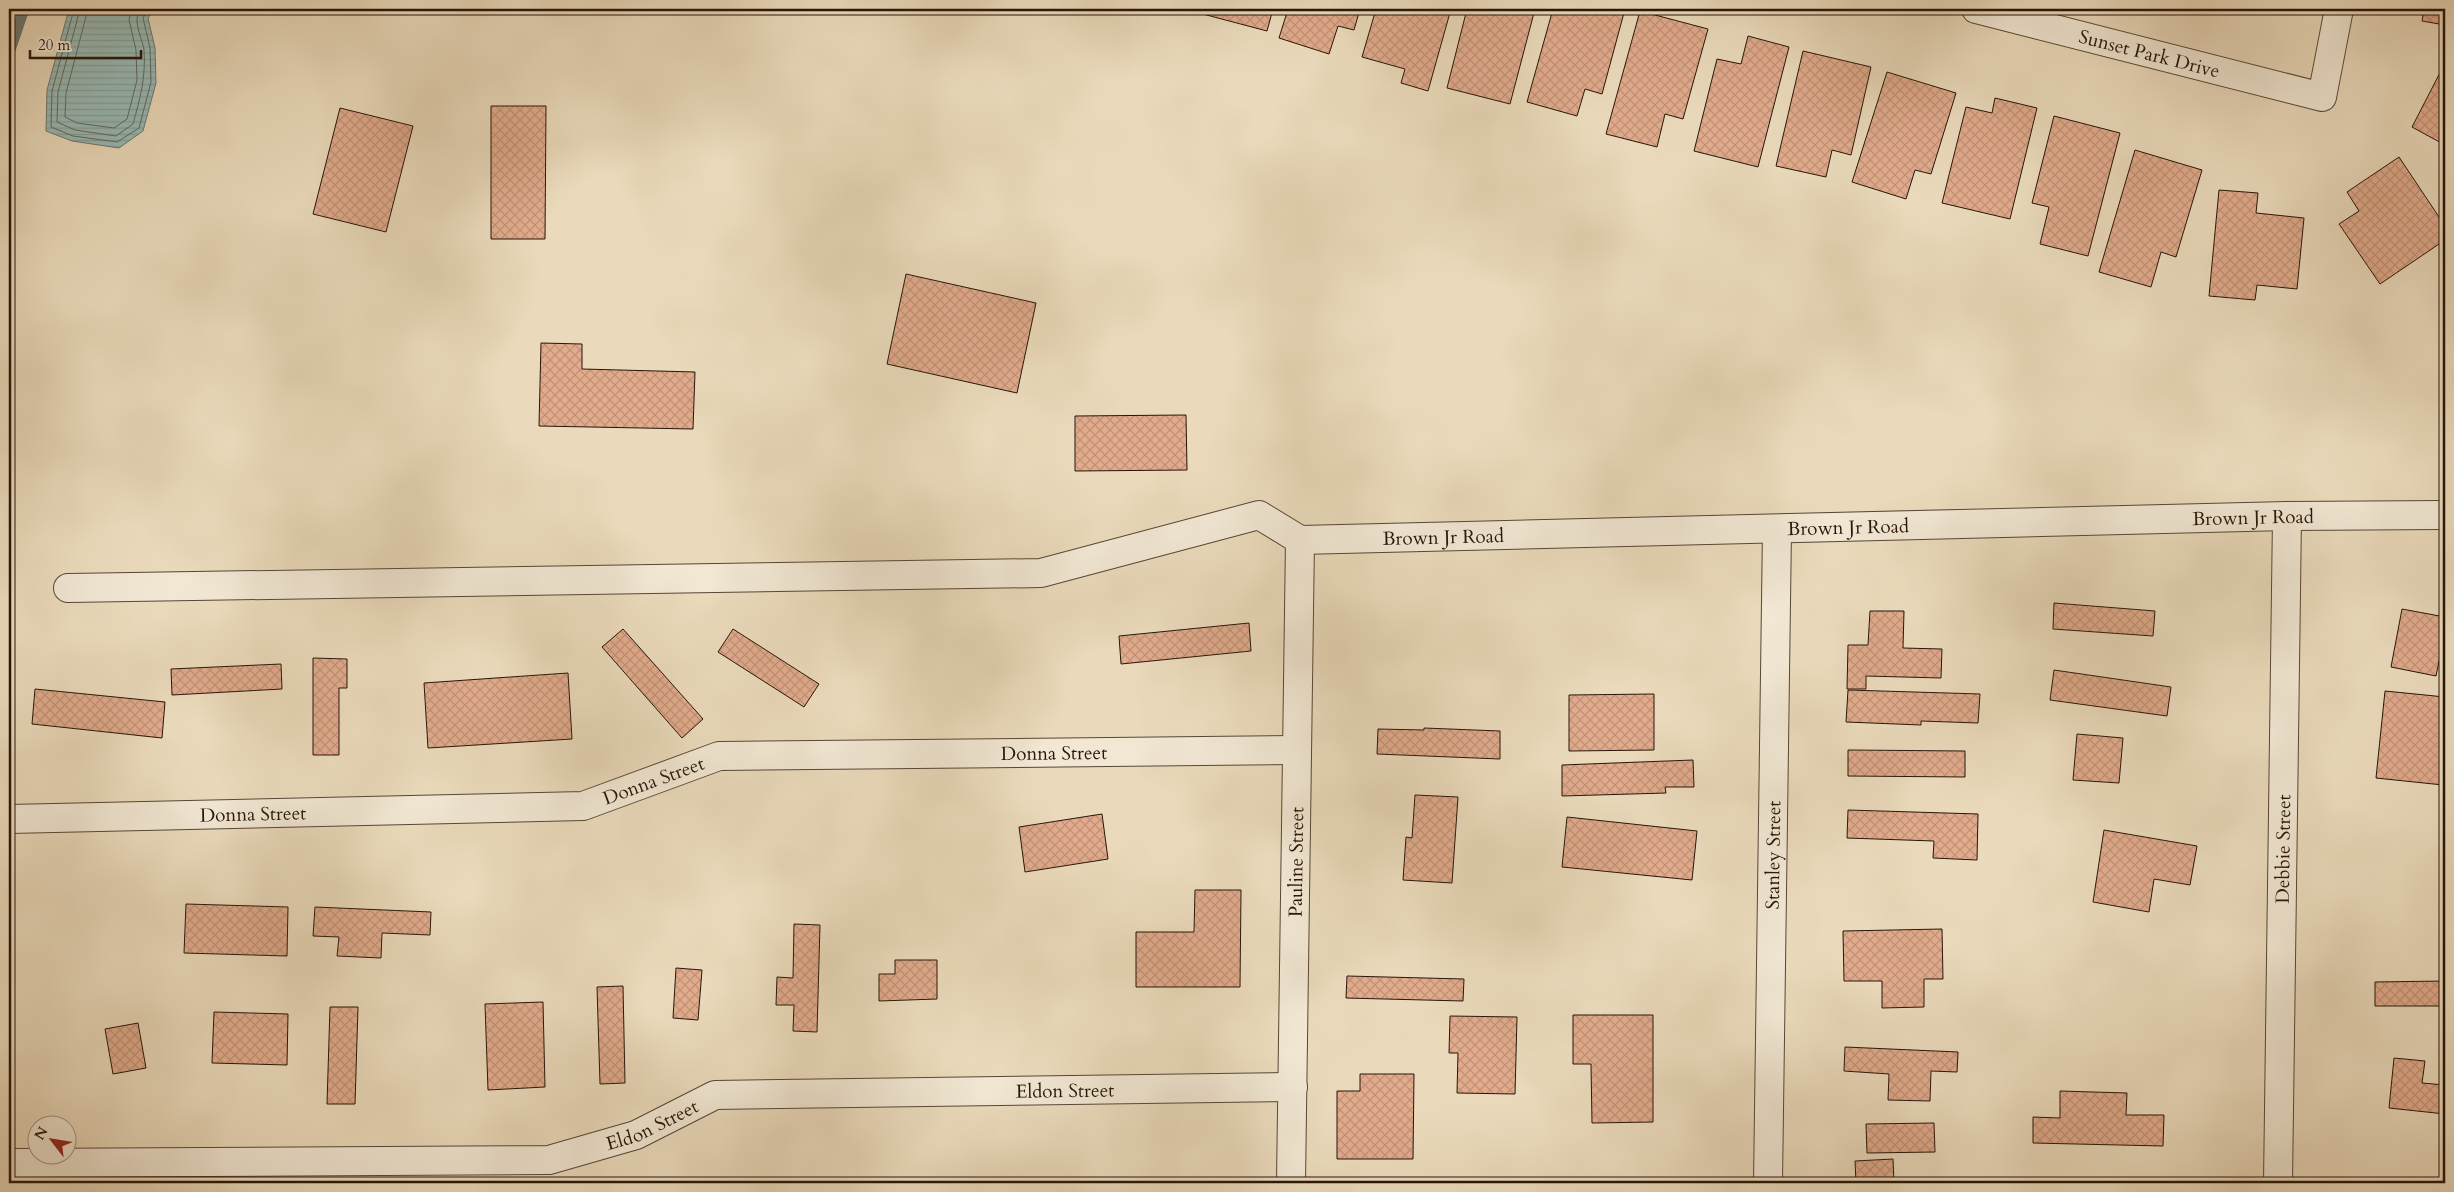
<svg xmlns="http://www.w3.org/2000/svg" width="2454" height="1192" viewBox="0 0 2454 1192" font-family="Cardo,serif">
<defs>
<pattern id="water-rules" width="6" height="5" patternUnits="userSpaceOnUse" patternTransform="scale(1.25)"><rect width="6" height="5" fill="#98bab5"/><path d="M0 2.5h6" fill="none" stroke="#839f9a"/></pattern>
<pattern id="building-cross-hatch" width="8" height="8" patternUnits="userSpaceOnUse" patternTransform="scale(1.25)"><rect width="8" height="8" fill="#e1ab8c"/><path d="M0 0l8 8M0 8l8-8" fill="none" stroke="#c19277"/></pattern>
</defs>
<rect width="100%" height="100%" fill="#eadabb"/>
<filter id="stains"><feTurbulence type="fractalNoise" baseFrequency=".004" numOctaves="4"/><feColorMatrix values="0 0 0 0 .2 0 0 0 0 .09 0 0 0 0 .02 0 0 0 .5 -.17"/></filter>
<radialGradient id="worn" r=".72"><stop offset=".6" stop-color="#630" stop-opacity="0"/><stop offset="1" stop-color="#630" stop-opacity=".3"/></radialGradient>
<!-- water -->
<path fill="url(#water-rules)" stroke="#6b7870" d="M69,9h85l-6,9 7,30 1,35 -13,48 -24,17 -47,-7 -26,-10 1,-41z"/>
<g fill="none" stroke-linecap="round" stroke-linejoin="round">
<!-- shore -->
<path stroke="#60685f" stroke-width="1" d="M74,9l-22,82 -1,36 22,9 44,6 22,-14 12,-46 -1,-34 -7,-30 5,-9
M80,9l-22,83 -1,30 18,8 41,6 17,-12c7,-25 13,-47 11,-74 -2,-13 -12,-29 -4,-41
M88,9l-22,84 -1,24 12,6 37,5 13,-9 10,-39 -1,-30 -7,-30 2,-11"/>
<!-- stream -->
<path stroke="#6b7870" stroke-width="11" d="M9,53l15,-44"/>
</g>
<!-- building -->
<path fill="url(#building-cross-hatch)" stroke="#281509" d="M1163,9h22l-1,5z
M1201,9h72l-6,22 -68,-18z
M1288,9h72l-6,21 -16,-4 -9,28 -50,-16z
M1376,9h75l-23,82 -27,-8 4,-14 -43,-12z
M1467,9h68l-25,95 -63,-16z
M1553,9h72l-23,85 -17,-5 -8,27 -50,-14z
M2424,9h21v16l-23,-4z
M1640,11l68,18 -25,90 -18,-5 -8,33 -51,-13z
M1748,36l41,11 -31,120 -64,-16 23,-92 24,5z
M1803,51l68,16 -20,88 -19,-5 -6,27 -50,-11z
M2445,63v82l-33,-18z
M1887,72l69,21 -25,81 -16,-4 -9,29 -54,-17z
M1995,98l42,10 -27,111 -68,-16 24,-96 26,6z
M491,106h55l-1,133h-54z
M340,108l73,18 -27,106 -73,-18z
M2054,116l66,17 -32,123 -48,-12 9,-37 -17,-4z
M2135,150l67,20 -26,87 -15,-5 -10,35 -52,-15z
M2399,157l46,69v14l-65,44 -41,-60 20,-13 -12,-19z
M2219,190l39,3 -2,20 48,5 -7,71 -40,-4 -2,15 -46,-4z
M906,274l130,29 -19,90 -130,-29z
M541,343l41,1v25l113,3 -2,57 -154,-3z
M1186,415l1,55 -112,1v-55z
M2054,603l101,8 -2,25 -100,-7z
M2402,609l43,8v15l-9,44 -45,-9z
M1870,611h34l-1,37 39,1 -1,29 -75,-2v13h-19l1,-44h20z
M1249,623l2,28 -130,13 -2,-28z
M623,629l80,90 -21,19 -80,-91z
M733,629l86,55 -15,23 -86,-55z
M313,658l34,1v29h-8v67h-26z
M281,664l1,25 -110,6 -1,-26z
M2054,670l117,17 -4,29 -117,-16z
M568,673l4,66 -144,9 -4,-65z
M35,689l130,13 -3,36 -130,-14z
M1848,690l132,4 -2,29 -57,-2v4l-75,-3z
M2385,691l60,6v66l-2,22 -67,-7z
M1654,694v56l-85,1v-56z
M1424,728l76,3v28l-123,-5 1,-25 46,1z
M2077,734l46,4 -4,45 -46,-3z
M1848,750l117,1v26l-117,-1z
M1693,760l1,27h-29l1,6 -104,3v-31z
M1415,795l43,2 -6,86 -49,-3 3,-43 6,1z
M1848,810l130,4 -1,46 -44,-2 1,-17 -87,-3z
M1102,814l6,45 -83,13 -6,-45z
M1567,817l130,14 -5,49 -130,-13z
M2104,830l93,16 -7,39 -36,-6 -5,33 -56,-10z
M1195,890h46l-1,97h-104v-55h58z
M186,904l102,3 -1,49 -103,-3z
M315,907l116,5 -1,23 -48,-2 -1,25 -44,-2 2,-19 -26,-1z
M794,924l26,1 -3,107 -24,-1 1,-26h-18l1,-28 16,1z
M1942,929l1,50h-19v28l-42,1v-27h-38l-1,-50z
M895,960h42v39l-58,2v-27h16z
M676,968l26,2 -4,50 -25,-2z
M1347,976l117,3 -1,22 -117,-3z
M2445,981v25h-70v-24z
M623,986l2,97 -25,1 -3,-97z
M543,1002l2,85 -57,3 -3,-86z
M330,1007h28l-3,97h-28z
M214,1012l74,2 -1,51 -75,-2z
M1573,1015h80v107l-61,1 -1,-59h-18z
M1450,1016l67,1 -2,77 -58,-1 1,-40h-9z
M138,1023l8,45 -33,6 -8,-45z
M1845,1047l113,5 -1,20 -26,-1 -1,30 -42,-1 1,-26 -45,-3z
M2394,1058l31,3 -3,22 23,2v29l-56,-6z
M1360,1074h54l-1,85h-76v-68h23z
M2060,1091l67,2 -1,22h38l-1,31 -130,-3v-26l27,1z
M1934,1123l1,29 -68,1 -1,-29z
M1893,1159l1,24h-38l-1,-22z"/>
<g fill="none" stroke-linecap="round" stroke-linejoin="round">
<defs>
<g id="minor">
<path id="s1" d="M1976,9l346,88 17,-88"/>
<path id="s2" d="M68,588l973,-15 218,-58 41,25 987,-24 158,-1"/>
<path id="s3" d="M9,819l574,-13 136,-50 578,-6"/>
<path id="s4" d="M9,1163l540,-3 87,-25 79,-40 578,-8"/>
<path id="s5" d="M1291,1183l9,-643"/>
<path id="s6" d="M1768,1183l9,-654"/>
<path id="s7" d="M2278,1183l9,-667"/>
</g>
</defs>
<!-- minor casing -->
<use href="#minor" stroke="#584636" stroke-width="30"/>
<!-- minor -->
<use href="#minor" stroke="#f1e7d3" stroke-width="28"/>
</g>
<g text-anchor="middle" stroke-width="4" stroke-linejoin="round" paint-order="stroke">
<!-- street labels -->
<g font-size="19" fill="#281509" stroke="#f1e7d3">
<text dy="7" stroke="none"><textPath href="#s1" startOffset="179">Sunset Park Drive</textPath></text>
<text dy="7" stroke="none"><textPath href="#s2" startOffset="2200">Brown Jr Road</textPath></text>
<text dy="7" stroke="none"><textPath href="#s2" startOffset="1795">Brown Jr Road</textPath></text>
<text dy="7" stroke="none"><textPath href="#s2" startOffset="1390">Brown Jr Road</textPath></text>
<text dy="7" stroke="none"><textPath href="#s3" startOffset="1054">Donna Street</textPath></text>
<text dy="7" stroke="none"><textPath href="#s3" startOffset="649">Donna Street</textPath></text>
<text dy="7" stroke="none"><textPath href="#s3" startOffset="244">Donna Street</textPath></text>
<text dy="7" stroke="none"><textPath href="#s7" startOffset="334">Debbie Street</textPath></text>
<text dy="7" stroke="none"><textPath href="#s6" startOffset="328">Stanley Street</textPath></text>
<text dy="7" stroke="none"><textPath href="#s5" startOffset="321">Pauline Street</textPath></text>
<text dy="7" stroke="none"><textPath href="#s4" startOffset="1069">Eldon Street</textPath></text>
<text dy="7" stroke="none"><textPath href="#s4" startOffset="649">Eldon Street</textPath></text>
</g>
</g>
<!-- margin -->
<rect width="2454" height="1192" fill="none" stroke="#eadabb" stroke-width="30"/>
<rect x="10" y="10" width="2434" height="1172" fill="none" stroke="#281509" stroke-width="2.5"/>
<rect x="15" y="15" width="2424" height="1162" fill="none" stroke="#281509"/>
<!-- north arrow -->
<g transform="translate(52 1140) rotate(301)"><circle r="24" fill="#f1e7d3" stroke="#a19382"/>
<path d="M0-4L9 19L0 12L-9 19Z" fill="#8f2418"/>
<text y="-8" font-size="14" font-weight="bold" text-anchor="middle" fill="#281509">N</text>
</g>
<!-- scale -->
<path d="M30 50v8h111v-8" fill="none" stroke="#281509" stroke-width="2.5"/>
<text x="38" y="50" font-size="15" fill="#281509" stroke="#f1e7d3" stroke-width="4" paint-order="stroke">20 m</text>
<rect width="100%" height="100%" filter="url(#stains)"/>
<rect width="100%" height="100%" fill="url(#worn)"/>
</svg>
